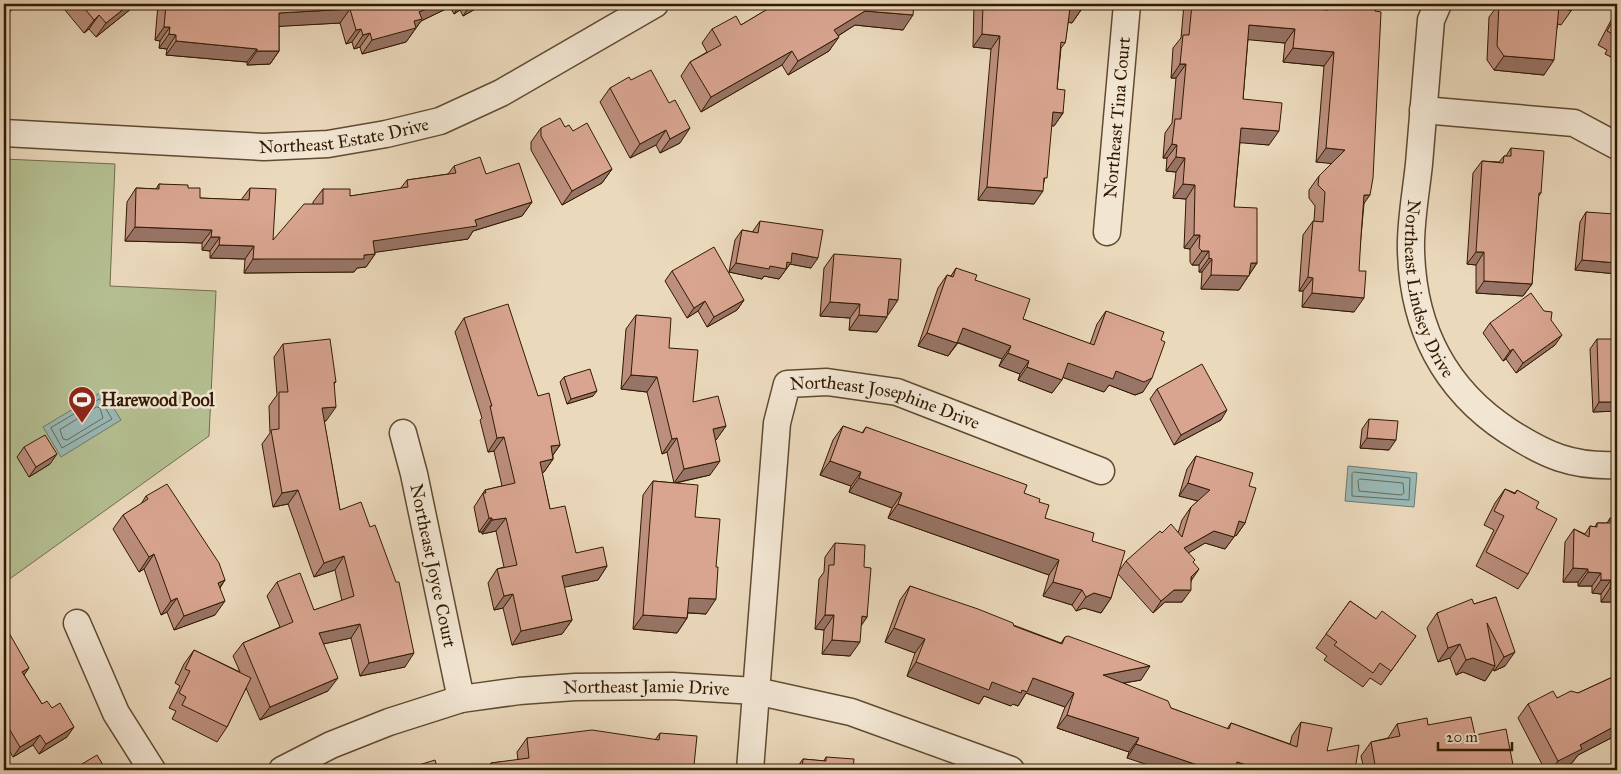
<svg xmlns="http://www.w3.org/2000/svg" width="1621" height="774" viewBox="0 0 1621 774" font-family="'IM FELL Great Primer',serif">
<rect width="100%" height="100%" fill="#ebd9bc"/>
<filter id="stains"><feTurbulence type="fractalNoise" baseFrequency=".004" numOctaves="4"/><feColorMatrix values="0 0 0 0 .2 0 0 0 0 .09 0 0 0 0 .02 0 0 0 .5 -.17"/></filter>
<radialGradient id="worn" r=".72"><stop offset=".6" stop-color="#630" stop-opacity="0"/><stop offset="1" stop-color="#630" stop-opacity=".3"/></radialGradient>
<!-- green -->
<path fill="#b5c092" stroke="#736d4a" d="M4,159l111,5 -5,122 106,5 -7,145 -205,147z"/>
<!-- water -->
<path fill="#99b9b6" stroke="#6f796e" d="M103,391l18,29 -60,37 -18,-30z
M1348,466l69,7 -3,34 -69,-6z"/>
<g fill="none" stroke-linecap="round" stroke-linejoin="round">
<!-- shore -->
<path stroke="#656a5c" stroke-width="1" d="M100,399l12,20 -50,29 -11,-20z
M97,407l3,1 3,10 -36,22 -4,-1 -3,-9z
M1354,472l56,6 -1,22 -57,-4v-22z
M1360,479l43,4 1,10 -3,2 -42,-4 -1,-10z"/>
<defs>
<g id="minor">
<path id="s1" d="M1438,4l-7,16c-4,48 -8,96 -12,144 -3,29 -9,59 -8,87 2,76 33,138 97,180 37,24 64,36 109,34"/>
<path d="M1423,110l151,13 43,23"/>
<path id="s2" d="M4,133l260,14 64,-3 58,-10 54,-13 61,-28 154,-89"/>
<path id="s3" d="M1107,232l20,-228"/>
<path id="s4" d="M403,433l11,41 47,225"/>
<path d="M77,623l39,90 36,57"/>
<path id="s5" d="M282,770l49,-25 58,-23 72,-23 58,-8 56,-4 97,-1 84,5 95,21 160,58"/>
<path id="s6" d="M750,770l27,-347 10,-39 40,-2 70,10 204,79"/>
</g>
</defs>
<!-- minor casing -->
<use href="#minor" stroke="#604a30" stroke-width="29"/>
<!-- minor -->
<use href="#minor" stroke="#f2e6d3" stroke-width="26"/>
</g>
<!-- wall -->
<path fill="#bb8e7d" stroke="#311a02" d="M60,4h77l-41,33 -7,-8 -5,4z
M158,4h326l-21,12 -3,-6 -6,4 -4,-7 -29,14 -15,21 -44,12 -2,-7 -6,2 -2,-7 -6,2 -6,-21 -61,3v25l-9,13 -23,1v-3l-81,-7 1,-6 -8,-1 1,-7 -5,-1z
M770,4h144l-11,26 -48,-5 -17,11 -9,15 -41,24 -6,-10 -81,47 -20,-36 9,-14 17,-10 -5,-9 10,-14 29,-4 30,-18z
M974,4h108l-1,6 -9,13 -4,-1 -3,21 -4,5 -4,41 6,24 -9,13 -3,-1 -7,57 -10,22 -56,-4 13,-151 -18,-2z
M1184,4h76l59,5v-5h58l-2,7 -11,193 -10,108 -52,-5 1,-16h-4l4,-56 10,-14h1l1,-15 -6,-8v-8l10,-14 13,-13 -16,-1 8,-96 -41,-4 2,-19 -37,-4 -5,60 26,46 -29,-3 -6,65 23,56 -18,27 -38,-1 1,-17h-3v-7h-7l-2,-3v-13l-6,-1 2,-49 -13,-1 3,-26 -10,-1 1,-13h-4l2,-25 7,-10 4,-45h-5l2,-30 8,-10z
M1499,4h76l-4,7 -10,14 -3,-1 -14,51 -50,-5 -7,-10 2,-43z
M1617,9v51l-12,-6 2,-4 -9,-5z
M631,80l49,63 -20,10 -4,-8 -26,13 -30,-56 10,-14z
M565,127l8,4 39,38 -10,14 -40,22 -31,-55v-8l10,-14z
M1511,148l30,45 -3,4 -6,87 -9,12 -47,-3v-28l-9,-1 6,-91 9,-12 17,1 5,-6h2z
M454,166l32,8 46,28 -10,14 -49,15 -5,8 -93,13v2l-9,13 -9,1 -3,4 -110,1 1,-14 -35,-1v-7l-8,-1v-7l-77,-2 2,-39 9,-14 20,1 3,-5 29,4 12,10 41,2 9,-12 23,52 40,-36v-2l10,-13 27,7 50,-7 7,-9 41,-6z
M1586,212l31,7v55l-42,-4 5,-48z
M760,221l51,47 -21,-4 -11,15 -15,-3 -2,3 -33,-7 6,-32 7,-10 11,2v-1z
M834,254l54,61 -1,-1 -10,18 -28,-2 1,-12 -30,-2 4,-48z
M956,268l19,12 48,39 67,25 7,-20 9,-13 37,81 -8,3 -26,-10 -5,7 -42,-15 -10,16 -34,-13 2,-6 -21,-8 3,-7 -44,-16 -10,13 -30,-10 20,-58 9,-13 4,1z
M672,271l72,29 -7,10 -30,17 -9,-16 -11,7 -22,-37z
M636,315l33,33 24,54 33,24 -11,15 -5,34 -34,8 19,34 11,97 -18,-1 -1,5 -10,15 -44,-4 10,-134 10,-14 21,2 -7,-31 -5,2 -15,-62 -26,-3 5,-60z
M464,318l74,78 22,49 -7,10v4l-9,13 -2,1 8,36 26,44 31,13 -9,14 -34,7 8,33 -10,14 -50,11 -9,-37 -9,2 -6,-27 9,-14 7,-2 -8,-36 -14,3v-2h-3l-5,-25 11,-17 17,-4 -8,-35 -6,1 -8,-32 2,-2 -27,-86z
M1551,320l4,25 -39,28 -10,-14 -3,2 -20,-28 7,-10z
M1597,339l20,72 -24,1 -3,-63z
M283,344l53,38 -2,2 -8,37h-2l16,89 65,157 -45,9 -9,-38 -28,6 5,47 -68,29 -14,-32 -19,39 -10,15 -45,-23 4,-8 -7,-3 11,-22 -5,-3 9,-19 10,-14 46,22 -7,-16 10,-13 37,-16 -13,-31 10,-14 37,28 28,-9 -7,-31 -21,7 -26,-73 -15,3 -11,-63 8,-11 -1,-27 8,-11 -3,-38z
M564,377l29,19 -26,8 -7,-22z
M1157,389l64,31 -47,25 -24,-46z
M1369,419l20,31 -29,-2 2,-19z
M843,426l19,7 4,-6 158,66 15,9 6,16 47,23 27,30 7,-10 36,-28h16l4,-13 9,-13 7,-6 -19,-5 8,-27 9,-13 53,30 -4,37 -9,13 -1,-1 -10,14 -20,-6 -17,10 5,9 -2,20 -9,20h-17l-12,11 -35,-39 -7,24 -10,15 -17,-5 -8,3 -4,-6 -29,-9 6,-21 -161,-57 4,-10 -43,-16 2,-6 -31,-11 13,-35z
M24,447l26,17 -21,13 -12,-20z
M1505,489l10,4 2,-3 19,18 -8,66 -10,15 -42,-23 18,-36 -10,-5 11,-22z
M146,496l79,84 -5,8 -5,27 -41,15 -7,-18 -6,3 -17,-46 -5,3 -26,-43 10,-14 18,-11z
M1610,518l7,1v91l-3,-8h-13v-8l-9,-1v-7h-14v-4h-15l2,-40 9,-13 11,5 5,-8 5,1 2,-4h10z
M835,543l29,24 3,50 -6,8 -11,31 -28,-2 2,-24 -9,-1 4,-50 5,-7 1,-15z
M910,586l151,57 4,-6 76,43 -17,3 47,25 56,21 4,-6 59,21 2,-8 9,-14 26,29 28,19 -228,-12 2,-6 -72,-24 8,-21 -39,-14 -8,13 -5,-2 -2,2 -27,-10 -5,8 -72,-28 8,-23 -30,-11 15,-42z
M1496,597l9,69 -11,5 -1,-2 -8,12 -22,-9 -7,3 -6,-17 -12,4 -11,-34 10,-15 37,-9z
M1350,601l26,18 40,17 -35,49 -11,-7 -7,9 -39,-27 3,-4 -11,-8z
M4,624l20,51 18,29 10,4 15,29 -28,17 -6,-9 -20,12 -9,-15z
M1617,675v63h-1l-1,-2 -37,19 -6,8 -14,7h-13l-27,-52 10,-14 29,-6 21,-5z
M1397,724l31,1 47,10 39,35h-150l-3,-14 10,-14 17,-4z
M660,733l34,32 5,5h-213l5,-7 27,-3 -1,-8 10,-14 128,2z
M826,757l27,13h-58l8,-11 21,2z"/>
<!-- shaded-wall -->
<path fill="#987466" stroke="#311a02" d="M13,4h5l-14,13v-5z
M130,4h7l-41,33 10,-14z
M437,4h15l-2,3 -29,14 -15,21 -44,12 10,-14 47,-28z
M460,4h4l-4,6 -6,4z
M471,4h13l-21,12z
M1070,8l11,2 -9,13 -11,-2z
M350,9l-10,14 -71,4 10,-14z
M865,11l48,4 -10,15 -48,-5 -30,19 9,-14z
M99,15l-10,14 -5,4 10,-13z
M1249,25l46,4 -10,14 -45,-4z
M164,27h6l-10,14 -5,-1z
M361,29l-9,13 -6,2 10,-14z
M370,33l-10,14 -6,2 9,-14z
M169,34l7,1 -9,14 -8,-1z
M982,34l18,2 -9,13 -18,-2z
M839,37l-10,14 -41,24 10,-14z
M176,41l81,8 -10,13 -81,-7z
M1293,48l41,4 -10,14 -41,-4z
M257,51h22l-9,13 -23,1z
M792,51l-10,14 -81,47 10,-15z
M1504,56l50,4 -10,15 -50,-5z
M1180,64h6l-10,14h-5z
M1053,112l10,1 -9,13 -10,-1z
M690,128l-10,15 -20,10 10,-14z
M1241,128l38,3 -10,14 -38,-3z
M666,130l-10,15 -26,13 10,-14z
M1172,144l5,1 -10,13h-4z
M1326,148l19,2 -9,14 -20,-2z
M1176,157l9,1 -9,14 -10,-1z
M612,169l-10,14 -40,22 10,-14z
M1183,184l12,1 -9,14 -13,-1z
M987,187l56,4 -9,13 -56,-4z
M1364,195h6l-10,14z
M532,202l-10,14 -49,15 -5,8 -104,15 9,-13 102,-21z
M135,227l77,3 -10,13 -77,-2z
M1194,235h6l-10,14 -6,-1z
M211,237h9l-10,14 -8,-1z
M219,245l35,1 -9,13 -35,-1z
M1202,251h7l-10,14h-7z
M1476,252h8l-8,13 -9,-1z
M792,253l26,5 -7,10 -21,-4 -11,15 -15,-3 -2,3 -33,-7 7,-9 34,3z
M375,254l-9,13 -9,1 -3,4 -110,1 9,-14 111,-4z
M1209,258l3,1 -10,13h-3z
M1582,260l35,3v11l-42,-4z
M1251,263h6l-18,27 -38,-1 10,-14z
M1308,277l5,1 -10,13h-4z
M1484,281l48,3 -9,12 -47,-3z
M1312,293l52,5 -10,14 -52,-5z
M889,299l9,1 -10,15 -9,-1z
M744,300l-7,10 -30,17 7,-10z
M705,301l-7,10 -11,7 7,-10z
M830,302l30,2 -10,14 -30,-2z
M859,315l28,2 -10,15 -28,-2z
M963,328l48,18 -9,13 -48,-18z
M927,333l30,10 -9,13 -30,-10z
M1562,335l-7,10 -39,28 7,-10z
M1513,349l-7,10 -3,2 7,-10z
M1008,353l21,8 -9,13 -21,-8z
M1068,363l48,8 36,7 -9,14 -8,3 -26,-10 -5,7 -45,-16z
M1027,367l35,13 -10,13 -34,-13z
M631,375l26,2 -10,15 -26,-3z
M597,391l-4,5 -26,8 4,-5z
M1599,402h18v9l-24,1z
M336,407l-10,14 -14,1 10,-14z
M1227,410l-6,10 -47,25 7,-10z
M726,426l-10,14 -13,4 10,-15z
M504,437l-10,14 -6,1 9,-14z
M677,438l-10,14 -5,2 10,-15z
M1367,438l29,2 -7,10 -29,-2z
M560,445l-10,14 1,-13z
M57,454l-7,10 -21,13 7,-10z
M553,459l-9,13 -14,4 10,-14z
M720,461l-10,14 -36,8 10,-14z
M830,461l31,11 -10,14 -31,-11z
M859,478l43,15 -10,15 -43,-16z
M1188,483l22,7 -8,12 -23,-6z
M298,490l-10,14 -15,3 9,-14z
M898,504l161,56 -10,15 -161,-57z
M489,518h3l-10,14h-3z
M506,518l-10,13 -14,3 10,-14z
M1239,521l6,2 -9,13 -6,-2z
M1214,531l20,6 -9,12 -20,-6 -30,18 9,-13z
M154,554l-10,15 -5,3 10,-15z
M344,556l-9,14 -21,7 10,-14z
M607,566l-9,14 -46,10 10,-14z
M1573,568l15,1 -10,13h-15z
M1199,569l-8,12v-4z
M1588,572l13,1 -9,13h-14z
M225,580l-10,14 3,-11z
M1601,580h10l-10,14 -9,-1z
M1053,582l29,8 -10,15 -29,-9z
M1610,588h7v10l-3,4h-13z
M1174,590h17l-9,12h-17l-12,11 8,-12z
M1094,593l17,5 -10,15 -17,-5 -8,3 10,-14z
M513,594l-10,14 -9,2 10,-14z
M177,598l-10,14 -6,3 10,-14z
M689,598l27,1 -10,15 -27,-2z
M225,601l-10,14 -41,15 10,-14z
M643,615l44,3 -10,15 -44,-4z
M825,615h9l-10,15 -9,-1z
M862,616l5,1 -10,15z
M572,620l-10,14 -50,11 9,-14z
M360,624l-9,14 -42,9 10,-14z
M894,628l31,11 -10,14 -30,-11z
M832,640l28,2 -10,14 -28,-2z
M1460,644l-10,14 -12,4 10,-14z
M1515,652l-10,14 -11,5 10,-14z
M414,653l-9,14 -45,9 9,-13z
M1473,658l22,8 -10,15 -22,-9 -7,3 10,-15z
M916,662l76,20 41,-4 41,15 -9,14 -39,-14 -8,13 -5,-2 -2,2 -27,-10 -5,8 -72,-28z
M1150,666l-9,14 -48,8 10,-13z
M29,668l-7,10v-6z
M338,678l-10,13 -68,29 10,-13z
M1067,715l72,23 -10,14 -72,-24z
M1617,725v7l-2,4 -37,19 -6,8 -14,7h-7l7,-9 22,-16z
M74,727l-7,10 -28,17 7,-10z
M40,735l-7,10 -20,12 7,-10z
M1136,744l76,26h-49l-36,-12z
M1237,762l26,8h-31z"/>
<!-- building -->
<path fill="#d9a591" stroke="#311a02" d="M4,4h9l-9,8z
M81,4h49l-24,19 -7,-8 -5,5z
M166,4h271l-18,8 3,7 -8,2 2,7 -44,12 -2,-7 -7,2 -2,-6 -5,1 -6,-21 -71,4v38h-22v-2l-81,-8v-6l-7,-1 1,-7h-6z
M776,4h138l-1,11 -48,-4 -31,19 5,7 -41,24 -6,-10 -81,46 -21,-35 31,-17 -9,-16 24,-13 5,9z
M983,4h99l-1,6 -11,-2 -4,31 -1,4 -4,-1 -4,47 8,1 -2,23 -10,-1 -6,66h-3l-1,13 -56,-4 13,-151 -18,-2z
M1192,4h68l68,6v-6h49l-2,7 6,1 -8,166 -3,17h-6l-3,41 -2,35h7l-2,27 -52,-5 1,-15 -5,-1 5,-56 10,1 2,-30 -7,-7 1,-9 26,-26 -19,-2 8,-96 -41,-4 2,-19 -46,-4 -6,74 39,4 -3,28 -38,-3 -7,79 23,1v55h-6l-2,13 -38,-1 1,-16 -3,-1v-7h-7l-3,-3 1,-13h-6l1,-50 -12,-1 2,-26 -9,-1 1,-12 -5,-1 3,-25h6l5,-55h-6l3,-29h6z
M1499,4h76l-4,7 -12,-5 -5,54 -50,-4 -7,-10z
M1617,13v28l-2,-2 2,-3 -10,-5z
M651,70l18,33 6,-3 15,28 -20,11 -4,-9 -26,14 -30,-56 19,-11 2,3z
M560,118l5,9 4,-2 4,6 14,-8 25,46 -40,22 -31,-55v-8z
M1511,148l33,3 -3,42h-2l-7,91 -48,-3v-29h-8l6,-91 21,2 1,-7h7z
M480,157l6,17 33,-11 13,39 -57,18 2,6 -104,15 2,13 -11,1v4h-111l1,-13 -35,-1 1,-8h-9l1,-7 -77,-3 1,-39 23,1v-5l29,1v3h12v10l49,2 1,-12 26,1 -3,51 31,-36h19v-15h27v7l58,-9 -1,-7 49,-7 -2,-7z
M1586,212l28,2 -1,4 4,1v44l-35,-3z
M760,221l63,9 -5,28 -26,-5 -1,10 -4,-1 -1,7 -16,-3 -1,3 -33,-6 6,-33 16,3z
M714,247l30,53 -30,17 -9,-16 -11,7 -22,-37z
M834,254l67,5 -3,41 -9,-1 -2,18 -28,-2 1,-11 -30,-2z
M956,268l21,7 -2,5 55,19 -7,20 71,26 12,-34 58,21 -3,8 4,2 -13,36 -8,4 -28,-11 -3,8 -45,-16 -6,17 -35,-13 2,-6 -21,-8 3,-7 -48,-18 -6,15 -30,-10 20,-58 6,2z
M1531,293l13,18 8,1 -1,8 11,15 -39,28 -10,-14 -3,2 -20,-28z
M508,304l30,92 11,-3 11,52 -9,1 2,13 -13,3 10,47 15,-3 11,47 27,-6 4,19 -45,10 10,44 -51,11 -8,-37 -9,2 -7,-27 20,-4 -11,-47 -14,2v-2h-3l-6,-25h3l-1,-3 30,-7 -11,-46 -7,1 -7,-32h2l-28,-88z
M636,315l35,3 -2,30 29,2 -5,52 25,-6 8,30 -13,3 7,32 -36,8 -7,-31 -5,1 -15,-62 -26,-2z
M330,339l6,43h-2l2,25 -14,1 18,102 21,-8 9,25 5,-2 21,57h3l15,71 -45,10 -9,-39 -41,9 19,45 -68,29 -27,-64 50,-21 -16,-40 23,-9 14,37 40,-14 -10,-40 -20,7 -26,-73 -16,3 -11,-63 8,-1v-37h9l-5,-48z
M1597,339h20v63h-18z
M1202,364l25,46 -46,25 -24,-46z
M590,369l7,22 -26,8 -7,-22z
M1369,419l29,2 -2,19 -29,-2z
M843,426l20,7 3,-6 161,58 -3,8 16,6 -1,3 10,3 -4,13 49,15 -2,8 33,10 -14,47 -17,-5 -8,4 -4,-7 -29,-8 6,-22 -161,-56 4,-11 -43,-15 2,-6 -31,-11z
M45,435l12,19 -21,13 -12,-20z
M1196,456l57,17 -4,13 7,2 -11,35 -6,-2 -5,16 -20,-6 -30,17 11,12 -2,2 6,7 -8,8v13h-17l-13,11 -35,-40 34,-30 2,2 9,-9 11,13 9,-30 19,-17 -22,-7z
M653,481l45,4 -3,32 25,2 -4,48h2l-2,32 -27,-1 -2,20 -44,-3z
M167,484l52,79 6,17 -7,3 7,18 -41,15 -7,-18 -6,3 -17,-47 -5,3 -26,-42 25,-16 -2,-3z
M1505,489l10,5 2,-4 22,12 -3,6 21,11 -29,55 -42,-22 18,-36 -10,-5z
M1610,518l7,1v69h-7l1,-8h-10v-7l-13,-1v-3l-15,-1 1,-39 15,8 1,-11 7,1v-4h13z
M835,543l30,2 -1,22 7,1 -4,49 -5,-1 -2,26 -28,-2 2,-25h-9l4,-50h5z
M910,586l68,23 35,14 1,3 48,18 3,-7 3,-1 82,30 -47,9 65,26 3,7 58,21 2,-6 66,24 4,-25 31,6 -5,23 32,-6 -4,25h-92l-26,-8 -3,8h-22l-76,-26 3,-6 -72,-23 7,-22 -41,-15 -6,14 -5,-2 -1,3 -29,-11 -3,8 -73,-28 9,-23 -31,-11z
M1496,597l19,55 -11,5 -17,-34 8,43 -22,-8 -7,2 -6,-16 -12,4 -11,-35 35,-14 2,5z
M1350,601l26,18 6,-8 34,25 -25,35 -11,-8 -7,10 -39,-28 3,-3 -11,-8z
M4,624l25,44 -7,4 20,32 5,-3 5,7 8,-5 14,24 -28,17 -6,-9 -20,12 -16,-27z
M194,650l57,28 -24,49 -45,-22 4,-8 -7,-4 11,-22 -5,-2z
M1617,675v50l-37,20 2,4 -24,12 -30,-57 25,-13 4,7 14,-7 7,2z
M1471,717l4,18 31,-6 8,41h-138l-5,-28 29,-6 -3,-12 30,-6 1,7z
M592,730l67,10 1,-7 37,3 -3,29 5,1v4h-211l4,-1 -1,-6 38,-5 -2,-20z
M97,755l9,15h-34z
M826,757l28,2 -1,11h-51l1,-11 23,2z
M435,760l3,10h-35l3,-1z"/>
<!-- icons -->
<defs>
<symbol id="stadium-pin" viewBox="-11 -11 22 30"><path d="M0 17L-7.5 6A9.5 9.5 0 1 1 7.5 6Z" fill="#8f2418" stroke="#f2e6d3"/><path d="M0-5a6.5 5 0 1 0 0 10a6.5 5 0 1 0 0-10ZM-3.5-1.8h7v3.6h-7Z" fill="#fff"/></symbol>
</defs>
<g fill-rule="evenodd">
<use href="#stadium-pin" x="66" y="384" width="32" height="43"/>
</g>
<g text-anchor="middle" stroke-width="5" stroke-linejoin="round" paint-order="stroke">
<!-- street labels -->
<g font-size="18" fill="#311a02" stroke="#f2e6d3">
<text dy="6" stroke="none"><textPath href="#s3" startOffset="115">Northeast Tina Court</textPath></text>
<text dy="6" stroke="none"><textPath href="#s2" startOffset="341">Northeast Estate Drive</textPath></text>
<text dy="6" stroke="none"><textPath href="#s1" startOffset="290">Northeast Lindsey Drive</textPath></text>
<text dy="6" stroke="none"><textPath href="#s6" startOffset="489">Northeast Josephine Drive</textPath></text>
<text dy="6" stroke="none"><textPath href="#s4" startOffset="136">Northeast Joyce Court</textPath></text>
<text dy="6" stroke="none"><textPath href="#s5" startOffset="379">Northeast Jamie Drive</textPath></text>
</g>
<!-- poi labels -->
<g font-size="18" font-weight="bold" fill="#311a02" stroke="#f2e6d3" text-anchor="start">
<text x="101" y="406">Harewood Pool</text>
</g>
</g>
<!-- margin -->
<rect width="1621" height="774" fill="none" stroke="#ebd9bc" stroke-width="20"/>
<rect x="5" y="5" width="1611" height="764" fill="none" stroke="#311a02" stroke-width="2.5"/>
<rect x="10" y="10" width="1601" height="754" fill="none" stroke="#311a02"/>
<!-- scale -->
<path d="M1438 742v8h74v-8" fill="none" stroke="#311a02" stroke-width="2.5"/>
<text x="1446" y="742" font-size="15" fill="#311a02" stroke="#f2e6d3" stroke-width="4" paint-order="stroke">20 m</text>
<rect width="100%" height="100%" filter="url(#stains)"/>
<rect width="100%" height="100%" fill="url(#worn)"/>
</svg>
